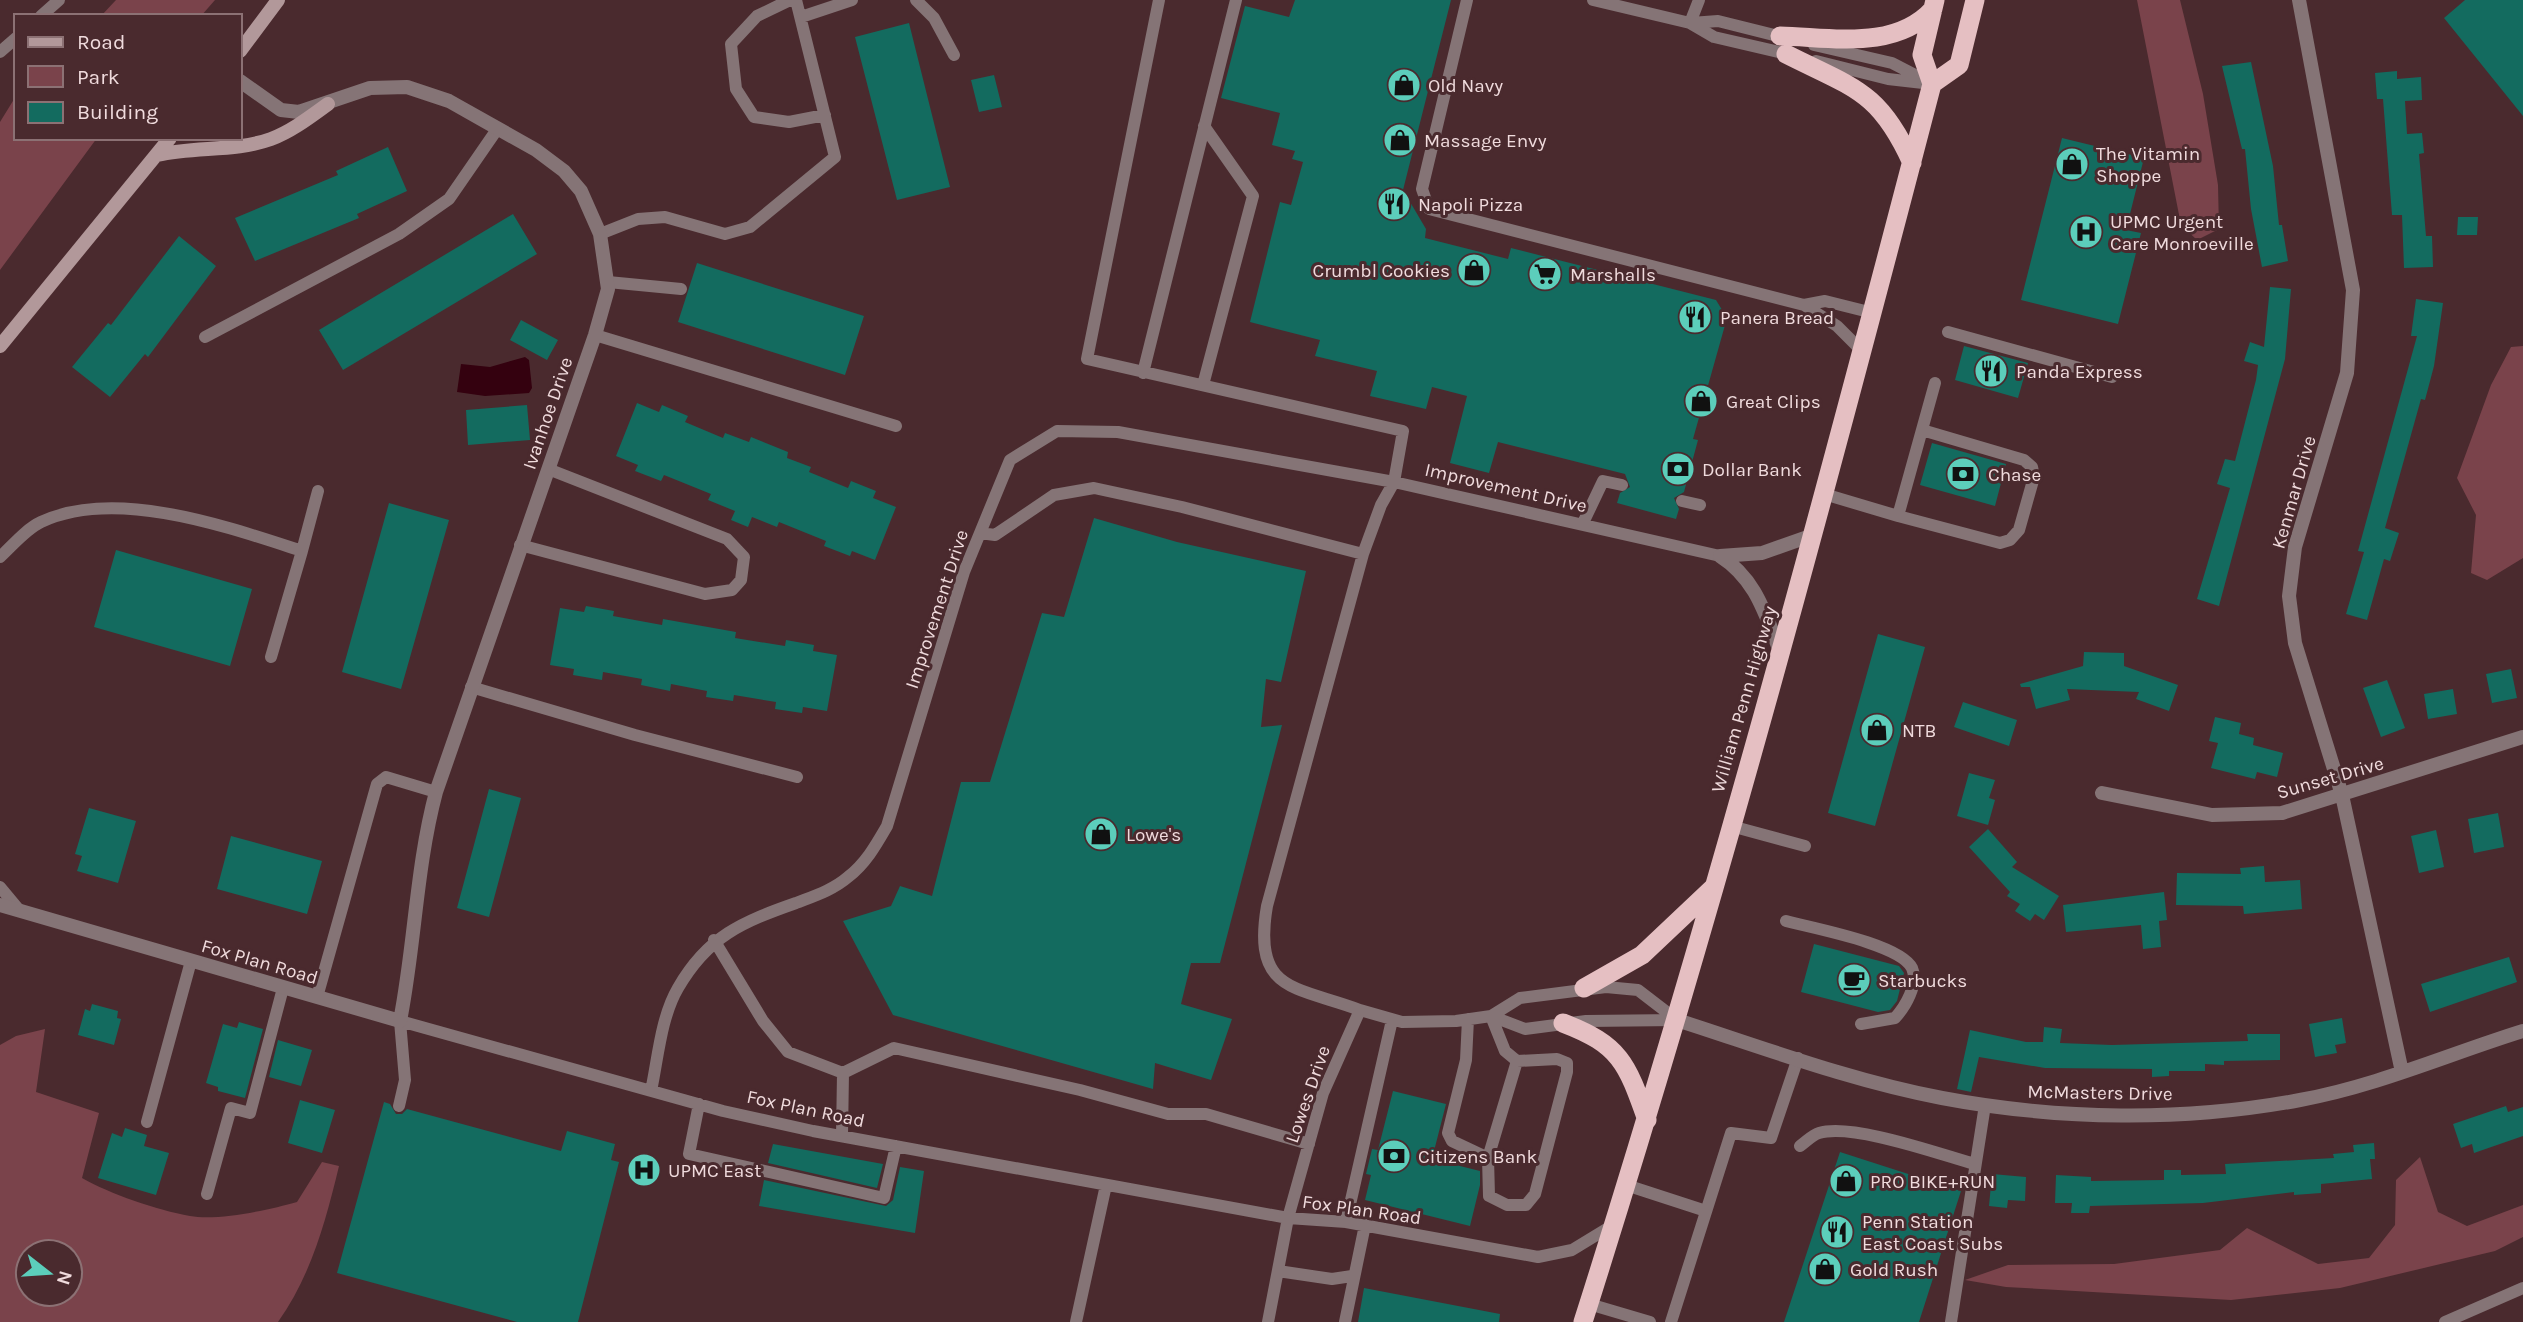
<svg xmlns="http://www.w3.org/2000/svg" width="2523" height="1322" viewBox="0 0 2523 1322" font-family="Karla,sans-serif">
<rect width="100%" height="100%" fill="#4a2a2e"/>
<!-- green -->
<path fill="#7a434b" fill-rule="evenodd" d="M116,0h99l-14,16h-100z
M2137,0h43l23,94 15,91 1,44 -22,11 -16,-15z
M16,96v42h81l-97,132v-148z
M2523,346v212l-36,22 -16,-7 5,-58 -19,-37 34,-93 20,-38z
M45,1029l-9,63 63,21 -17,65c28,16 75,32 108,38 28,5 79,-6 107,-14l25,-40 17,4c-13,54 -28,110 -61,156h-278v-277l16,-9zM28,1252h42v42h-42z
M2420,1157l18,55 29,14 56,-21v32l-28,14 -155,37 -109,12 -225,-13 -41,-7 43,-15 106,-1 106,-14 27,-22 71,36 51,-6 26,-33 1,-45z"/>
<!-- water -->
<path fill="#34010f" d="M525,357l4,3 3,28 -3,5 -44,3 -28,-4 4,-28 29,3z"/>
<!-- building -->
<path fill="#136b5f" d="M1295,0h156l-48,190 23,39 -1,9 83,21 3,-11 205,52 11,18 -34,121 5,1 -14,52 -10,6 5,11 -3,10 -59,-16 3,-10 10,-6 -5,-13 -127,-32 -9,31 -39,-10 17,-67 -35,-9 -6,22 -56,-13 7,-25 -62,-15 5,-16 -70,-18 30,-120 11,3 12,-43 -11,-3 3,-8 -23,-6 8,-32 -59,-15 24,-92 44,11z
M2465,0h58v116l-79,-98z
M909,23l41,164 -53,13 -42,-163z
M2251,62l22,104 6,59h3l6,36 -26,6 -11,-58 -6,-60h-3l-20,-83z
M2397,71v8l24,-2 1,23 -17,1 2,33 15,-1 2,20 -5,1 7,82h6l1,31 -29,1 -2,-53h-10l-9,-116h-6l-2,-26z
M994,75l8,32 -23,5 -8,-32z
M2062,138l82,20 -18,72 15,3 -23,91 -97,-24z
M388,147l19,44 -50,23 2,4 -104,43 -20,-43 103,-43 -2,-4z
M513,214l24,40 -194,116 -24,-40z
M2458,217h20l-1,18h-20z
M179,236l37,30 -68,91 -3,-3 -35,43 -38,-30 36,-44 3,2z
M697,263l167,53 -19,59 -167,-53z
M2270,287l21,2 -6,70 -66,247 -22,-7 33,-111 -13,-4 8,-25 10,2 21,-81 2,-15 -14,-4 6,-19 14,5z
M2416,299l27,4 -9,63 -9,34 -4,-1 -36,129 14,5 -9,28 -6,-2 -17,61 -21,-6 18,-62 -6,-1 59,-215h-6z
M521,320l37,20 -11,20 -37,-20z
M1964,346l64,17 -10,35 -63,-18z
M637,403l22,9 3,-7 26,11 -3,6 38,16 2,-5 24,9 2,-5 37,15 -1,6 24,9 -2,5 39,16 3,-7 25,10 -3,7 23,9 -21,53 -23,-9 -2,5 -26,-10 2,-5 -47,-19 -2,5 -25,-10 -4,10 -17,-7 4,-9 -27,-11 3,-6 -47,-19 -3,6 -26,-10 3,-6 -22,-9z
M527,405l3,35 -62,5 -2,-35z
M1932,443l74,21 -11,42 -75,-21z
M389,503l60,17 -48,169 -59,-17z
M1094,518l83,24 129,29 -25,111 -15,-3 -5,48 21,-2 -62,238h-29l-10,41 51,15 -21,61 -56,-17 -2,26 -260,-74 -50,-94 48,-15 9,-20 32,10 29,-114h29l52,-169 22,4z
M116,550l136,39 -22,77 -136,-39z
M586,606l28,5 -1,5 49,9 1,-6 73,13 -1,6 50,8 1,-6 28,5 -1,6 24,4 -10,56 -24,-4 -1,6 -27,-4 1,-7 -42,-7 -1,6 -27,-4 1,-6 -36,-7 -1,7 -29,-6 1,-6 -39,-7 -1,8 -29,-5 1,-6 -24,-4 10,-57 24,4z
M1878,634l47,13 -50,179 -47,-13z
M2084,652l40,1v13l54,19 -9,26 -33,-12 3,-7 -72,-3 3,11 -34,9 -6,-22h-9l-1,-3 63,-18z
M2511,669l6,29 -25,5 -6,-29z
M2387,680l18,48 -24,9 -18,-49z
M2453,689l4,25 -29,5 -4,-25z
M1963,702l54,18 -8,26 -55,-19z
M2215,717l26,6 -2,11 15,4 -1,7 30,8 -6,24 -20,-5 -2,7 -44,-11 7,-25 -9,-2z
M1969,773l26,7 -6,18 6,2 -7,25 -31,-9z
M489,789l32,9 -32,119 -32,-9z
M89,808l47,13 -18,62 -41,-12 5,-15 -7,-2z
M2498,813l6,34 -30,6 -6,-34z
M1988,829l29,33 -5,5 47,29 -15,24 -9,-6 -5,7 -15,-10 5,-7 -13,-8 3,-4 -41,-45z
M2436,830l8,37 -25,6 -8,-37z
M231,836l91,25 -15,53 -90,-25z
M2264,866l1,16 35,-2 2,29 -58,5 -1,-8 -67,-1 1,-32 64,1 -1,-6z
M2164,892l3,28 -8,1 2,26 -18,2 -2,-24 -75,7 -3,-27z
M1814,944l85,22 5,7 -7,28 -7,9 -12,2 -77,-20z
M2509,957l8,25 -87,30 -9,-28z
M92,1004l26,7 -1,7 4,1 -7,26 -36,-10 7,-26 5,2z
M2342,1018l4,25 -11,2 2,8 -22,4 -6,-33z
M239,1022l24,7 -18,69 -27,-7v-4l-12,-4 17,-59 14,4z
M2044,1027l18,2 -2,14 52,2 136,-4 -1,-7h33v26l-56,1v4l-19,-1v7h-36v5l-17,1v-8l-107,-1 -66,-11 -8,35 -14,-3 13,-59 56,12h17z
M278,1040l34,10 -11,36 -32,-9z
M1393,1091l53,13 -14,55 48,12v14l-10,41 -105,-26 6,-25 -5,-1 6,-25 6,1z
M300,1100l35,10 -13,43 -34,-10z
M384,1102l6,2 6,10h6l5,-5 154,42 6,-20 48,13 -4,16 8,2 -41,160h-61l-180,-49z
M2506,1106l2,6 15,-5v29l-49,17 -2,-9 -11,4 -8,-24z
M125,1128l22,7 -3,11 25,7 -13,42 -58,-17 14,-45 10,4z
M2374,1143l1,16h-5l2,20 -51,5v9l-27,2v-3l-91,11 -113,3 -1,7h-18l1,-10h-17l1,-28 35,2v4l73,-1v-10h17v5l45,-1 -1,-10 109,-6 -1,-4 21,-2 -1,-7z
M773,1144l110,20 -6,24 -109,-25z
M1840,1152l121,39 -42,131h-135z
M900,1167l24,4 -9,62 -156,-27 5,-26 122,26 7,-6z
M1992,1174l34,3 -1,24 -17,-1 -1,8 -18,-2z
M1364,1288l136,26 -1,8h-141z"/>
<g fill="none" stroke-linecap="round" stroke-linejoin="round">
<!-- service -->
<path stroke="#857476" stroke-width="12" d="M790,0l-33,16 -26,28 5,45 18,28 35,5 36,-7
M916,0l18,18 20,37
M1159,0l-72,359 316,72 -9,51 -13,23 -18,49 -96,352c-15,87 29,80 93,104
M1467,0l-45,189 7,20 375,96 33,21 26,26
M1593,0l97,23 24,14 78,18
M41,16l18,-16
M801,17l51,-17
M1690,23l9,-23
M1691,23l27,-2 68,17
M1814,45l78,18 31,16
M0,52l16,-14
M1816,61l72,18 44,5
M600,234l38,-15 27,-2 60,17 25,-7 85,-70 -39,-157
M608,282l73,7
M1804,305l21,-4 48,12
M1948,332l164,45
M595,335l301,91
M205,337l194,-103 50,-35 49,-71
M1143,373l93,-373
M1203,385l50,-189 -49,-70
M1824,494l74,22 37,-133
M1682,501l18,4
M1898,516l102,27 10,-3 9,-10 15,-53 -2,-10 -8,-7 -102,-30
M1583,523l20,-42 19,4
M980,533l15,2 59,-40 40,-7 88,19 181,47
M520,545l185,49 27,-4 9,-10 3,-23 -17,-18 -179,-70
M302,551l16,-60
M0,557c12,-11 26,-28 41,-35 75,-35 187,5 261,29l-31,106
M471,687l164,48 162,42
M1731,826l74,20
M0,887l20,24
M1786,921c26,7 114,23 126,47 7,16 -7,39 -17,50l-34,6
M714,940l49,81 25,31 55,21
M317,997l60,-213 9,-7 50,15
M1491,1016l34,13 61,-8 91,-1
M1491,1016l14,35 12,10
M1468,1019l-2,41 -18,73 4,8 36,17
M1557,1059l10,4v9l-32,122 -9,11h-19l-18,-9 -1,-38 29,-97z
M651,1091c7,-33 10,-74 27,-103 30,-52 64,-66 118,-85 18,-7 37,-13 52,-26 18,-14 28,-32 39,-51l77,-254 46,-112 47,-29 61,1 276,50 326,74
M699,1104l-10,50 195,44 12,-52
M399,1106l6,-26 -5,-59 323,90 90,20 475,87 58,4 192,35 34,-7 41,-25
M147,1122l44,-161
M842,1136l1,-63 51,-25 186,42 88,24h38l103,30
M1800,1146c6,-4 12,-11 19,-13 34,-10 120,21 156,31
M1626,1185l80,26
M207,1194l24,-86 19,5 33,-125
M1346,1222l46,-202
M1278,1271l54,8 20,-3
M1589,1304l61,18
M1076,1322l30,-137
M1268,1322l20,-104 35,-125 37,-83 42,12 54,-1 35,-5 29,-18 86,-11 32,3 39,30
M1345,1322l20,-97
M1671,1322l60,-189 40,5 27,-80
M1951,1322l34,-217
M2445,1322l78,-34"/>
<!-- minor -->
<path stroke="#857476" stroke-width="14" d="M2299,0l54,290 -6,83 -52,174 -6,49 6,47 47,152 60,277
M1720,556c36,23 45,58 60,95
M1720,556l42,-3 51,-18
M2102,793l110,22 70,-2 241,-76
M0,905l400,116c15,-76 16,-154 36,-229l159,-457 13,-46 -8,-55 -19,-43 -17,-20 -28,-21 -87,-49 -42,-14 -37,1 -71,24 -18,-2 -41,-29
M1677,1020c87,28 175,61 265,78 116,22 242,24 358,2 77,-14 149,-46 223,-69"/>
<!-- secondary -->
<path stroke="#b2989a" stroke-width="14" d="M240,51l38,-51
M157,155c38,-9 78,-3 114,-16 21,-8 39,-22 57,-35
M0,346l170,-208"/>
<!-- trunk -->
<path stroke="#e5bfc2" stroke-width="19" d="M1780,36c51,1 115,15 153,-27
M1786,54c67,34 93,36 126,109
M1932,84l27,-19 16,-65
M1584,988l58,-33 72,-68
M1563,1023c58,22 64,41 84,97
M1583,1322c130,-409 241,-823 349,-1238l-10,-29 13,-55"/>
</g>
<!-- icons -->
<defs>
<symbol id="shop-disc" viewBox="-11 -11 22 22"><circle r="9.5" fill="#5ccebb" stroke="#4a2a2e"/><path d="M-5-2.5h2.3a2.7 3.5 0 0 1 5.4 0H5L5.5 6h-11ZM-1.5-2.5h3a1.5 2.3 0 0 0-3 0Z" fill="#111"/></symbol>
<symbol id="restaurant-disc" viewBox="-11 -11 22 22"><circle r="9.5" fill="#5ccebb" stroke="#4a2a2e"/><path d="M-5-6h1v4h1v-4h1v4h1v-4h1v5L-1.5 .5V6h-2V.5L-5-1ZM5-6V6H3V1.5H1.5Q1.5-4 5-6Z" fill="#111"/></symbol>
<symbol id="hospital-disc" viewBox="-11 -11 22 22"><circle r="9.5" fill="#5ccebb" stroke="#4a2a2e"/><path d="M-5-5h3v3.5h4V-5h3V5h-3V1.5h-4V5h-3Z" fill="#111"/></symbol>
<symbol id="supermarket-disc" viewBox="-11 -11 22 22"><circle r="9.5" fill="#5ccebb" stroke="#4a2a2e"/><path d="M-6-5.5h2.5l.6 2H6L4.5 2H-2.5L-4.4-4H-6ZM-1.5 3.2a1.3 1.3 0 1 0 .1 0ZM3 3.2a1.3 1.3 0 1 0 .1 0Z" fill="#111"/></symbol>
<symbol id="bank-disc" viewBox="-11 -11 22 22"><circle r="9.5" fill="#5ccebb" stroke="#4a2a2e"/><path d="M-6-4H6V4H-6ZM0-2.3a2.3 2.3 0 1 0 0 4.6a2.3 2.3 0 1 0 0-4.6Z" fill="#111"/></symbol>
<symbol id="cafe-disc" viewBox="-11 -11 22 22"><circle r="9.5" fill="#5ccebb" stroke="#4a2a2e"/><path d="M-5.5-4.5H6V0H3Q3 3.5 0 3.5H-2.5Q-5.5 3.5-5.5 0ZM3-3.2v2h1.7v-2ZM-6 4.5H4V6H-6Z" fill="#111"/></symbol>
</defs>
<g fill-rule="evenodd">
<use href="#shop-disc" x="1385" y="66" width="38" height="38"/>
<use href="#shop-disc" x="1381" y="121" width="38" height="38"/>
<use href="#shop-disc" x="2053" y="145" width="38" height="38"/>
<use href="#restaurant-disc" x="1375" y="185" width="38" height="38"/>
<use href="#hospital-disc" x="2067" y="213" width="38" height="38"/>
<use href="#shop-disc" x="1455" y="251" width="38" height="38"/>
<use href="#supermarket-disc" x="1526" y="255" width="38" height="38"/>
<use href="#restaurant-disc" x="1676" y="298" width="38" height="38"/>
<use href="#restaurant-disc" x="1972" y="352" width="38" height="38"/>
<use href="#shop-disc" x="1682" y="382" width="38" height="38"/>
<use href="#bank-disc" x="1659" y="450" width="38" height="38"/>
<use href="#bank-disc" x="1944" y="455" width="38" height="38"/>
<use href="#shop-disc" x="1858" y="711" width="38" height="38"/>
<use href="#shop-disc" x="1082" y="815" width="38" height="38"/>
<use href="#cafe-disc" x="1835" y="961" width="38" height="38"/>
<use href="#bank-disc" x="1375" y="1137" width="38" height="38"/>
<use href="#hospital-disc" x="625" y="1151" width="38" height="38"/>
<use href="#shop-disc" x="1827" y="1162" width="38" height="38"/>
<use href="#restaurant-disc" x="1818" y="1213" width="38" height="38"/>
<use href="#shop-disc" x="1806" y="1250" width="38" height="38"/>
</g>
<g text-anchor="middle" stroke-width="6" stroke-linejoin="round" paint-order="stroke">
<!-- poi labels -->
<g font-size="19" fill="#f0dbdd" stroke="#4a2a2e" text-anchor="start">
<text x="1428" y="92">Old Navy</text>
<text x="1424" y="147">Massage Envy</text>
<text x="2096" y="160">The Vitamin<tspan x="2096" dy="22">Shoppe</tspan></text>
<text x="1418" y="211">Napoli Pizza</text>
<text x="2110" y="228">UPMC Urgent<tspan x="2110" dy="22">Care Monroeville</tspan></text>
<text x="1450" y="277" text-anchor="end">Crumbl Cookies</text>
<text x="1570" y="281">Marshalls</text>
<text x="1720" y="324">Panera Bread</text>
<text x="2016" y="378">Panda Express</text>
<text x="1726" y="408">Great Clips</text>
<text x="1702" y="476">Dollar Bank</text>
<text x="1988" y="481">Chase</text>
<text x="1902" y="737">NTB</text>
<text x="1126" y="841">Lowe's</text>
<text x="1878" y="987">Starbucks</text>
<text x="1418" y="1163">Citizens Bank</text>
<text x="668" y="1177">UPMC East</text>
<text x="1870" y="1188">PRO BIKE+RUN</text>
<text x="1862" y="1228">Penn Station<tspan x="1862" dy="22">East Coast Subs</tspan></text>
<text x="1850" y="1276">Gold Rush</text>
</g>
<!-- street labels -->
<g font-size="19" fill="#f0dbdd" stroke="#4a2a2e">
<text transform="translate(547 413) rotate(-71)" y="7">Ivanhoe Drive</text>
<text transform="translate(1506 487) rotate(13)" y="7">Improvement Drive</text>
<text transform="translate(2293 492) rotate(-74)" y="7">Kenmar Drive</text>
<text transform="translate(936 609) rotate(-72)" y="7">Improvement Drive</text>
<text transform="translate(1743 699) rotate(-74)" y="7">William Penn Highway</text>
<text transform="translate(2330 777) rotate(-16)" y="7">Sunset Drive</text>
<text transform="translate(260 961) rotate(16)" y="7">Fox Plan Road</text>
<text transform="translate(2100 1092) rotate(1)" y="7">McMasters Drive</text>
<text transform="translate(1307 1094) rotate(-71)" y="7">Lowes Drive</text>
<text transform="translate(806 1108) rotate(12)" y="7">Fox Plan Road</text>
<text transform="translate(1362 1209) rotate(8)" y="7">Fox Plan Road</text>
</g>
</g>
<!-- legend -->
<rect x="14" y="14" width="228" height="126" fill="#4a2a2e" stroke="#8c7174" stroke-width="2"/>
<rect x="28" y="37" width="35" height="10" fill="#b2989a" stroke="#8c7174" stroke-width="2"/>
<text x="77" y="49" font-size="21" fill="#f0dbdd">Road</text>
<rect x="28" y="66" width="35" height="21" fill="#7a434b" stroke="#8c7174" stroke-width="2"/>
<text x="77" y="84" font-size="21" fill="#f0dbdd">Park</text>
<rect x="28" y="102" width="35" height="21" fill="#136b5f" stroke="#8c7174" stroke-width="2"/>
<text x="77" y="119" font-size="21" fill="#f0dbdd">Building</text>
<!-- north arrow -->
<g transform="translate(49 1273) rotate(107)"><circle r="33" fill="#4a2a2e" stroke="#8c7174" stroke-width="2"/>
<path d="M0-5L12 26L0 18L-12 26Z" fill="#5ccebb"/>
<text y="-10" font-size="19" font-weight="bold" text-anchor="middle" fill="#f0dbdd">N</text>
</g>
</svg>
